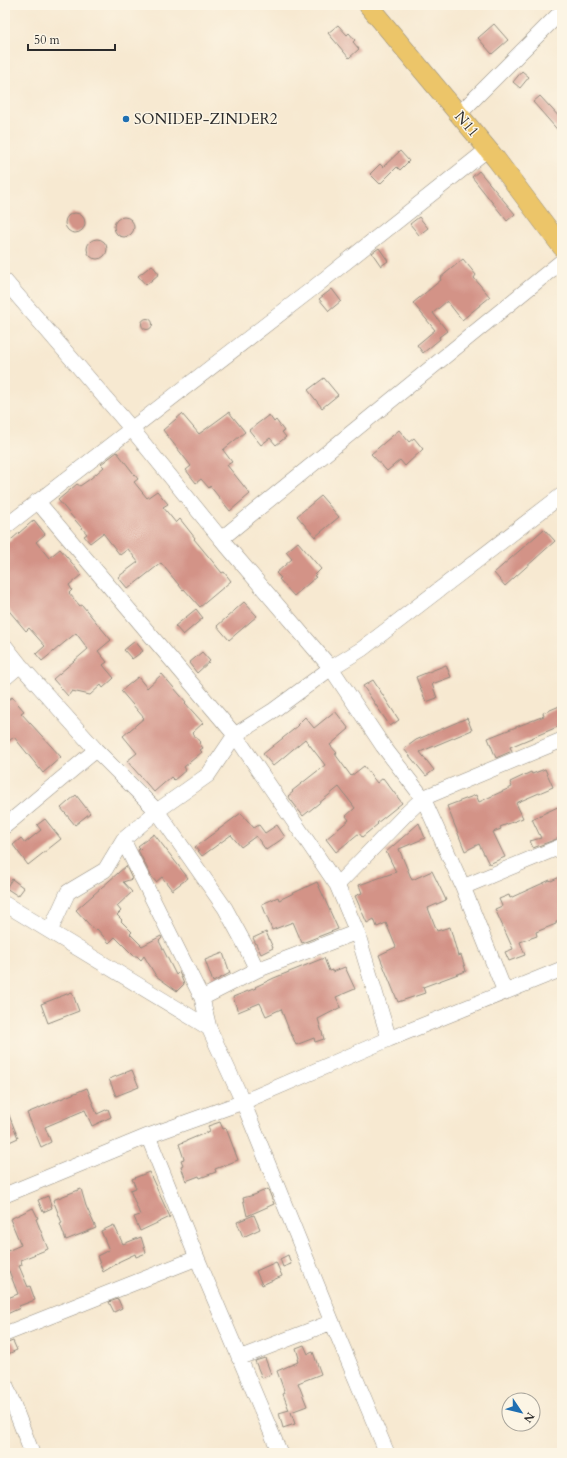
<svg xmlns="http://www.w3.org/2000/svg" width="567" height="1458" viewBox="0 0 567 1458" font-family="Cardo,serif">
<rect width="100%" height="100%" fill="#fcf5e5"/>
<filter id="ink" filterUnits="userSpaceOnUse"><feTurbulence type="fractalNoise" baseFrequency=".025" numOctaves="2"/><feDisplacementMap in="SourceGraphic" scale="8" xChannelSelector="R" yChannelSelector="G"/><feConvolveMatrix kernelMatrix="1 2 1 2 8 2 1 2 1" color-interpolation-filters="sRGB"/></filter>
<filter id="wash" filterUnits="userSpaceOnUse"><feTurbulence type="fractalNoise" baseFrequency=".012" numOctaves="4" result="noise"/><feDisplacementMap in="SourceGraphic" scale="16" xChannelSelector="R" yChannelSelector="G"/><feGaussianBlur stdDeviation="0.9" result="paint"/><feColorMatrix in="noise" values="0 0 0 0 0 0 0 0 0 0 0 0 0 0 0 0 0 1.4 0 .05"/><feComposite in="paint" operator="in"/></filter>
<g filter="url(#wash)">
<rect width="100%" height="100%" fill="#f7e9d1"/>
<g id="blocks">
<!-- building -->
<path fill="#d39387" d="M494,24l14,16 -16,14 -14,-16z
M338,25l9,10 2,-2 6,7 -2,2 6,7 -10,9 -21,-25z
M522,71l7,6 -9,11 -7,-6z
M540,96l22,24v15l-29,-33z
M400,151l9,10 -9,9 -3,-3 -17,17 -10,-10 10,-10 3,3z
M479,171l36,43 -8,7 -35,-44z
M65 223a10 10 0 1 1 20 0a10 10 0 1 1-20 0Z
M419,217l9,11 -9,7 -9,-11z
M114 227a10 10 0 1 1 20 0a10 10 0 1 1-20 0Z
M87 249a10 10 0 1 1 20 0a10 10 0 1 1-20 0Z
M379,248l9,13 -7,5 -9,-13z
M463,259l13,16 -2,3 16,19 -28,23 -15,-19 -14,12 14,18 -8,6 1,2 -17,14 -6,-8 18,-15 -22,-27 28,-23 -1,-2z
M152,265l7,9 -13,11 -8,-9z
M332,289l9,12 -12,10 -10,-12z
M141.5 324a5.5 5.5 0 1 1 11 0a5.5 5.5 0 1 1-11 0Z
M324,378l14,17 -16,13 -14,-18z
M229,412l16,20 -22,18 9,12 -5,3 23,29 -20,17 -20,-25 -1,2 -8,-9 -5,4 -10,-13 5,-4 -28,-36 19,-16 17,20z
M269,415l5,7 2,-2 8,11 -2,1 4,5 -10,8 -6,-7 -9,7 -12,-15z
M399,430l10,12 5,-4 9,11 -18,17 -5,-6 -13,11 -16,-17z
M117,452l21,27 -4,3 13,16 10,-7 11,13 -5,3 13,16 4,-4 15,19 -1,1 28,34 2,-1 7,9 -31,26 -16,-18 -1,1 -22,-27 -33,26 -10,-12 20,-15 -10,-13 -8,6 -17,-22 -13,10 -6,-7 3,-2 -29,-34 19,-16 3,2 10,-7 14,-12 -3,-3z
M321,496l18,21 -24,20 -18,-21z
M34,520l11,14 -9,8 13,16 11,-9 12,14 9,12 -12,10 3,5 -3,3 11,13 2,-1 29,35 -13,11 9,11 -4,3 11,13 -11,10 -2,-3 -11,10 -18,-4 -4,5 -15,-17 35,-30 -12,-16 -34,28 -6,-7 9,-8 -16,-18 -3,3 -21,-25v-61z
M544,529l11,12 -50,45 -11,-13z
M298,542l23,27 -7,7 2,1 -22,19 -15,-17 2,-1 -5,-5 16,-14 -6,-7z
M244,602l13,14 -28,24 -12,-14z
M196,609l7,9 -20,17 -8,-9z
M135,641l8,10 -11,8 -8,-9z
M202,652l8,9 -13,12 -8,-10z
M446,665l5,12 -19,7 5,14 -11,4 -10,-25z
M162,674l24,28 -1,1 18,20 -11,10 8,9 -1,1 4,5 -3,2 2,2 -18,15 2,3 -12,10 -3,-3 -17,15 -27,-31 10,-8 -14,-17 21,-18 -23,-27 17,-14 9,11z
M373,680l26,40 -9,6 -27,-40z
M12,697l12,14 -3,2 40,44 -18,16 -29,-36 -9,7v-42z
M562,705v20l-52,22 2,4 -16,7 -8,-20 56,-22 -1,-3z
M335,711l14,18 -19,16 7,8 -2,1 16,22 13,-10 13,17 6,-5 19,25 -25,20 1,1 -16,13 -3,-4 -23,19 -10,-13 23,-19 -3,-4 9,-8 -16,-21 -36,29 -15,-20 5,-4 -1,-1 33,-26 -20,-26 -32,27 -10,-12 35,-28 -1,-1 8,-8 9,11z
M467,718l5,12 -52,22 14,18 -8,6 -22,-27 12,-9z
M545,769l8,18 -37,16 7,15 -23,9 1,2 -8,3 12,25 -16,7 -10,-20 -14,7 -18,-45 29,-11 3,7 33,-15 -2,-5 21,-10 1,2z
M76,795l14,18 -15,12 -14,-17z
M562,805v32l-29,11 -3,-7 11,-3 -9,-19z
M241,813l13,15 5,-3 6,8 12,-8 8,12 -19,13 -10,-14 -15,11 -10,-12 -29,21 -7,-9z
M45,819l16,20 -33,26 -15,-20 8,-7 4,5 16,-13 -4,-5z
M419,823l6,15 -26,11 13,31 20,-9 14,29 -18,8 9,23 13,-4 8,29 3,-1 5,16 -43,16 2,6 -27,9 -19,-47 17,-8 -10,-24 -9,4 -3,-8 -7,4 -12,-27 7,-3 -3,-8 37,-13 -9,-19h-2z
M154,834l34,44 -16,12 -10,-13 -6,5 -5,-6 -13,-26 3,-1 -3,-3z
M126,866l6,13 -9,3 9,10 -15,14 4,5 -4,4 5,5 -1,1 11,11 -2,2 12,12 19,-10 1,2 -3,3 17,34 3,-3 5,12 -7,7 -21,-15 -12,-20 -3,4 -4,-4h-3l-19,-19 -6,6 -12,-14 -2,2 -19,-21z
M562,876v44l-6,2v2l-20,8 1,4 -17,6 5,13 -16,6 -4,-9 8,-3 -18,-40 7,-3 -3,-7 10,-4 1,3 40,-18 1,1z
M12,879l12,9 -6,8 -12,-8z
M317,882l21,47 -36,14 -9,-21 -21,8 -10,-26 16,-7 1,3z
M266,932l7,16 -12,6 -8,-16z
M223,953l7,20 -17,9 -8,-22z
M324,958l5,13 3,-1v2l13,-5 10,22 -19,8 5,10 -23,12 6,20 -9,3 -1,-4 -18,7 -4,-10h-1l-10,-26 -15,7 -6,-13 -22,9 -5,-15 23,-9 -1,-1 19,-9z
M72,992l7,19 -31,12 -7,-19z
M132,1070l7,17 -23,9 -7,-17z
M87,1088l10,26 11,-5 3,8 -19,9 -7,-16 -40,17 6,15 -10,5 -14,-34z
M5,1105l13,33 -13,6z
M220,1122l3,7 3,-1 12,32 -23,9 1,3 -16,6 -1,-2 -13,5 -5,-15 2,-1 -2,-5 3,-1 -5,-15 31,-13 -2,-5z
M149,1172l21,45 -30,14 -6,-14 6,-2 -10,-25 6,-2 -4,-9z
M81,1189l5,17 10,22 -30,12 -6,-16 2,-1 -9,-23z
M268,1189l6,15 -27,12 -4,-18 11,-3z
M48,1196l4,12 -9,4 -5,-12z
M33,1208l5,10 -2,1 12,30 -27,11 1,5 -3,1 9,21 2,-1 5,14 -16,6 1,2 -15,7v-16l13,-5 -9,-23 -4,1v-20l16,-7 -11,-26z
M254,1215l6,14 -17,8 -6,-15z
M114,1225l9,19 18,-7 5,16 -10,4 -1,-3 -17,8v1l-15,9 -6,-16 12,-6 -8,-19z
M288,1255l3,9 -8,3 -3,-8z
M276,1262l6,14 -20,9 -6,-14z
M118,1299l4,9 -8,4 -5,-10z
M13,1341l4,9 -9,4 -3,-10z
M304,1345l4,9 5,-2 8,22 -23,9 9,23 -16,6 4,12 -12,4 -4,-15 10,-3 -6,-16 2,-1 -8,-22 21,-9 -1,-3 2,-1 -3,-10z
M265,1358l6,16 -9,4 -7,-17z"/>
</g>
</g>
<g filter="url(#ink)">
<use href="#blocks" fill-opacity="0" stroke="#918a7e" stroke-width="1"/>
<g fill="none" stroke-linecap="round" stroke-linejoin="round">
<defs>
<path id="minor" d="M459,114l103,-103
M5,281l126,147 90,111 110,129 52,78 40,52 40,89 99,-41
M37,501l198,234 102,150
M5,527l307,-238 176,-140
M221,539l341,-278
M5,646l15,19 76,85 61,61 68,97 19,35 13,27
M5,678l15,-13
M5,826l91,-76
M123,840l79,158 7,30 34,74 89,220 55,131
M463,887l42,105
M5,904l204,124
M50,931l18,-39 37,-22 18,-30 34,-29 51,-36 27,-40 39,-25 57,-42 31,-19 200,-154
M202,998l55,-28 100,-38
M389,1039l-32,-107 -20,-47 68,-70 18,-17 139,-58
M148,1136l49,122 83,195
M5,1195l143,-59 95,-34 146,-63 173,-70
M5,1334l192,-76
M239,1358l93,-36
M5,1383l27,70"/>
<path id="major" d="M368,5l128,154 66,88"/>
</defs>
<!-- minor casing -->
<use href="#minor" stroke="#918a7e" stroke-width="16"/>
<!-- major casing -->
<use href="#major" stroke="#918a7e" stroke-width="20"/>
<!-- minor -->
<use href="#minor" stroke="#fff" stroke-width="15"/>
<!-- major -->
<use href="#major" stroke="#ecc569" stroke-width="19"/>
</g>
</g>
<!-- markers -->
<circle fill="#1f6fb2" stroke="#fcf5e5" stroke-width="1.5" cx="126" cy="119" r="4"/>
<g text-anchor="middle" stroke-width="3" stroke-linejoin="round" paint-order="stroke">
<!-- poi labels -->
<g font-size="15" fill="#2b2b2b" stroke="#fcf5e5" text-anchor="start">
<text x="134" y="124">SONIDEP-ZINDER2</text>
</g>
<!-- street labels -->
<g font-size="15" fill="#2b2b2b" stroke="#fcf5e5">
<text transform="translate(467 124) rotate(50)" y="5">N11</text>
</g>
</g>
<!-- margin -->
<rect width="567" height="1458" fill="none" stroke="#fcf5e5" stroke-width="20"/>
<!-- north arrow -->
<g transform="translate(521 1412) rotate(125)"><circle r="19" fill="#fcf5e5" stroke="#a8a49b"/>
<path d="M0-3L7 15L0 10L-7 15Z" fill="#1f6fb2"/>
<text y="-6" font-size="11" font-weight="bold" text-anchor="middle" fill="#2b2b2b">N</text>
</g>
<!-- scale -->
<path d="M28 44v6h87v-6" fill="none" stroke="#2b2b2b" stroke-width="2"/>
<text x="34" y="44" font-size="12" fill="#2b2b2b" stroke="#fcf5e5" stroke-width="3" paint-order="stroke">50 m</text>
</svg>
